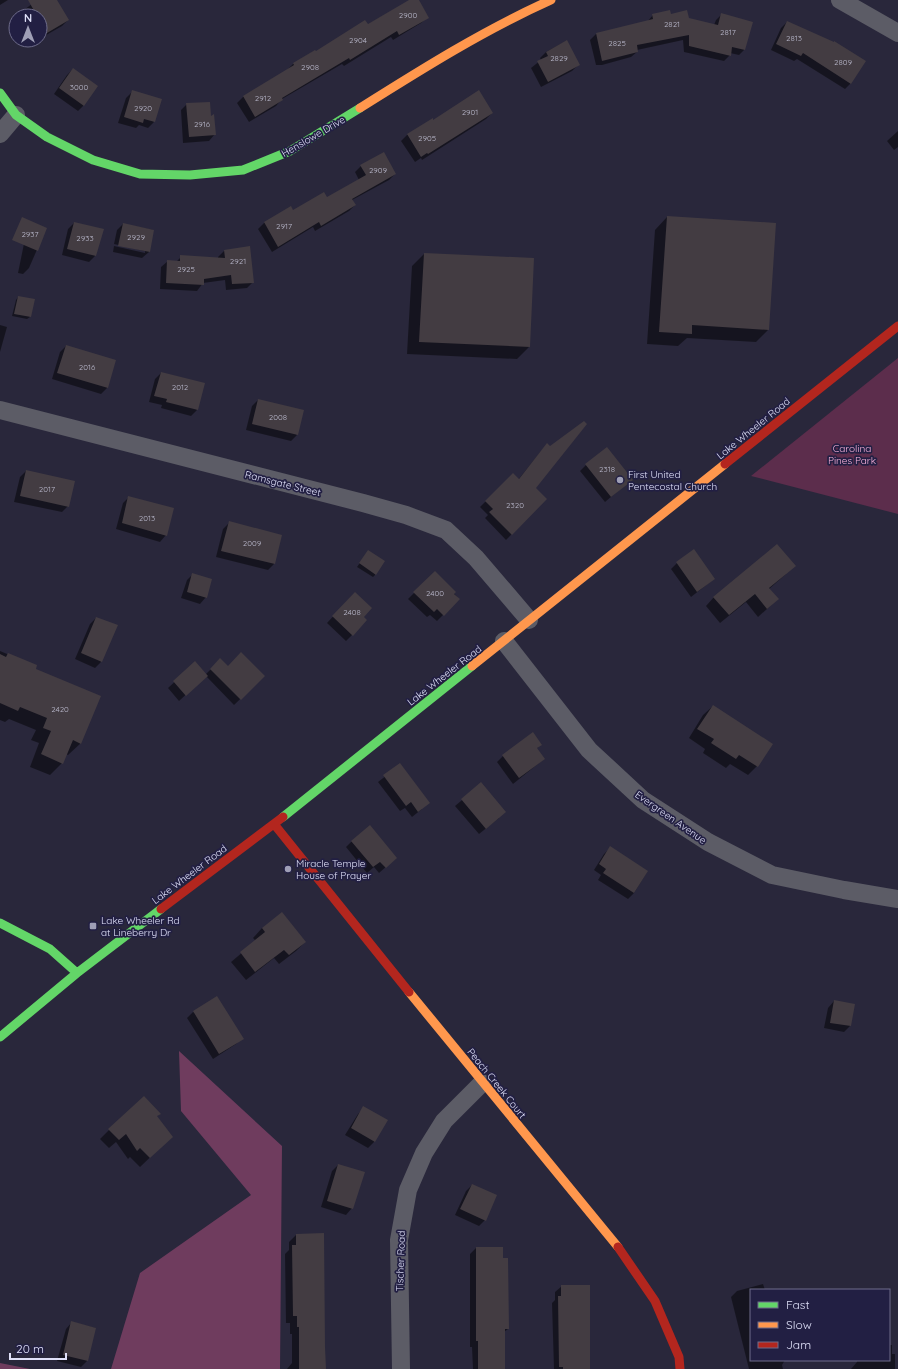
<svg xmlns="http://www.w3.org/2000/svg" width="898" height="1369" viewBox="0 0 898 1369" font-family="Quicksand,sans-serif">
<rect width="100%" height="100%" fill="#29273b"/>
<!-- green -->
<path fill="#5c2d4c" d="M898,358v156l-147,-38z"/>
<!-- forest -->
<path fill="#6f3c5e" d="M179,1051l103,95 -2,223h-169l29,-96 111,-78 -70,-84z
M0,1363l30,6h-30z"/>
<!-- shadow -->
<path fill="#0007" d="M0,0h8l-8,5z
M37,0h19l12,20 -6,6 -21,12 -1,-22h-12l-4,-6z
M411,0h7l10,17 -7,6 -28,17 -2,-3 -47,29 -2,-2 -60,35 -6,7 -27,16 -12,-19 6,-6 44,-27 6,-6 21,-13 1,2 52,-28z
M722,14l23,35 -6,6 -9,-2v2l-6,6 -40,-9 -1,-12 -46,10v2l-6,5 -29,8h-6l-6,-25 6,-6 51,-12 6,-7h17l44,10 2,-5z
M787,22l64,61 -6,6 -48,-30 -3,2 -23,-11 10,-22z
M566,41l12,24 -6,6 -31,16 -10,-19 10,-8 -1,-2 6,-6z
M73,69l11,36 -6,6 -24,-17 13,-19z
M132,92l22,30 -6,6 -9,-3 -3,3 -18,-5 8,-25z
M187,104l23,14 5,16 -6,7 -26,2 -2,-33z
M492,113l-6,6 -64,41 -1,-2 -6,4 -14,-21 6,-6 25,-15 1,1z
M898,131v16l-4,3 -7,-9z
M361,166l34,8 -6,6 -37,20 3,5 -6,6 -34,20 -2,-4 -41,25 -14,-23 6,-6 27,-16 2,4 34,-12 32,-19 -4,-8z
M667,217l101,113 -12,12 -69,-4 -9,8 -31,-2 8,-114z
M74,223l28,7 -7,26 -6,6 -27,-7 6,-26z
M123,224l30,6 -4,22 -7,6 -29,-6 1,-6 31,7v-2l-31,-7 3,-14z
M27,229h19l-17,39 -6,6 -5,-1z
M249,247l4,35 -6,6 -21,2 -1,-10 -22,3 -6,8 -37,-2 1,-22 7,-6 8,1 5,-5 37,2v-2l6,-6z
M424,254l109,5 -4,88 -12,12 -110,-5 5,-88z
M18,297l12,20 -3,2 -15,-3 4,-16z
M0,325l7,2 -7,25z
M66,346l49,15 -8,27 -6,6 -49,-15 8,-27z
M161,373l36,37 -6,6 -30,-8 1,-3 -13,-3 6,-23z
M258,400l39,35 -6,6 -45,-11 6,-24z
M542,450l-7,38 11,11 -40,41 -21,-22 3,-3 -8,-8 33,-33 5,6z
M586,465l45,15 -26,22 -25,-31z
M26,471l42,35 -6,6 -48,-10 6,-25z
M129,497l37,38 -6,7 -44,-13 7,-26z
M229,523l52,13 -7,28 -6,6 -52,-13 7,-28z
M366,554l10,20 -3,3 -16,-10z
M677,563l37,16 -23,18 -20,-28z
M435,572l24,27 -22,22 -7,-6 -3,2 -19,-18z
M193,574l13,23 -6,7 -19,-6 6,-18z
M786,574l-17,15 9,10 -20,18 -12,-15 -26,21 -14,-17 8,-9z
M349,599l13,18 -10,18 -6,6 -19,-18z
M96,618l5,44 -6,6 -20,-9 15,-35z
M0,651l36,15 -1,3 46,74 -13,12 -2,-1 -4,9 -12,12 -20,-8 9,-24 -8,-3 5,-10 -27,-11 -4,3 -5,-2z
M220,660l7,7 37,9 -30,29 -28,-29 -27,25 -11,-13 27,-25 10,12z
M713,706l44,60 -9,9 -18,-11 -4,4 -23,-15 2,-4 -16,-11 14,-23z
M541,744l-5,5 8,10 -31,25 -16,-22 6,-6z
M400,765l22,44 -10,8 -7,-9 -5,3 -22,-29z
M481,784l18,34 -20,16 -24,-28z
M352,841l44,17 -17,15 -5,-6 -7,6 -21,-26z
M610,848l37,24 -13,21 -6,6 -30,-19 3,-5 -7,-5 10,-16z
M262,928l43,14 -9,9 -17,13 -5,-6 -28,22 -15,-18 25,-21 -3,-3z
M834,1001l20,4 -4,21 -6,6 -20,-4 4,-20z
M193,1012l49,26 -6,6 -23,15 -26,-41z
M364,1108l22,13 -12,21 -6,6 -23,-13 13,-21z
M156,1117l6,29 -22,21 -10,-10 -2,2 -12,-17 -7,6 -9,-9 9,-9z
M338,1165l14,43 -6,7 -25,-8 11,-36z
M472,1185l13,35 -6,6 -24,-11 11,-24z
M296,1235l29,134h-38l5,-6v-29h-2v-11h-4l-1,-69 4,-4v-8z
M476,1248h26l6,81 -4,3v37h-31l-1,-22h-2v-93z
M763,1284l2,6h-14v70h34l-3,5 1,4h-34l-18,-72 6,-6z
M562,1286l27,83h-35l-2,-66 3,-3v-8z
M72,1322l23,6 -8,33 -6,6 -24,-6 9,-32z
M889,1345h3v9h3v15h-44l6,-7v-2h32z"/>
<!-- building -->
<path fill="#433c42" d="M28,0h29l12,20 -22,13 -7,-13v-4h-3z
M409,0h10l10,18 -30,17 -2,-4 -47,29 -1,-2 -67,40 1,2 -28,17 -12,-21 51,-31 -1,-2 22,-13 1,1 49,-31 3,4z
M670,10l1,4 16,-4 2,8 29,7 3,-12 32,9 -8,28 -13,-3 -1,9 -42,-10v-11l-52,10 1,7 -36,9 -6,-28 57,-14 -1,-5z
M787,21l47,21v-1l32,20 -15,23 -48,-31 -2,3 -25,-12z
M567,40l13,25 -32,17 -11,-21 11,-5 -2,-4z
M73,68l25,18 -14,20 -25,-18z
M132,90l30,9 -7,23 -11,-3 -1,4 -19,-6z
M479,90l14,23 -65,41 -1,-1 -6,4 -14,-23 26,-16v2z
M210,102l1,14 3,-2 2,21 -27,2 -3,-34z
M384,152l12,22 -44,25 4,6 -35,21 -2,-4 -41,25 -14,-25 27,-16 2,4 31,-18 3,5 39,-22 -6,-10z
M667,216l109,7 -7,107 -77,-5v9l-33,-2z
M22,217l25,11 -9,23 -26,-11z
M74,222l30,7 -8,27 -29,-7z
M123,223l31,7 -4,22 -32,-6z
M250,246l4,37 -22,1 -1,-9 -27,4v6l-38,-2 1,-23 13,1v-6l45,3 -1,-8z
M424,253l110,5 -4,89 -111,-5z
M18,296l17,3 -4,18 -17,-3z
M66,345l50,15 -8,28 -51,-15z
M161,372l44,11 -7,27 -32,-8 1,-3 -13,-3z
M258,399l46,11 -6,25 -46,-11z
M584,421l3,3 -51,64 11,11 -35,36 -23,-23 4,-3 -8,-8 28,-28 6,6 28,-36 3,3z
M607,447l26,33 -22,17 -26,-33z
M26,470l49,11 -6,26 -49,-11z
M128,496l46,12 -7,28 -45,-13z
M229,521l53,14 -7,29 -54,-13z
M777,544l19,22 -27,22 10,11 -12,10 -12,-15 -26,21 -16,-18z
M694,549l21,30 -18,13 -21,-30z
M368,550l17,11 -9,14 -17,-12z
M435,571l21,21 -2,2 6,5 -16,17 -7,-7 -3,3 -21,-20z
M192,573l20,6 -5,19 -20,-6z
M355,592l17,16 -8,9 3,3 -14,16 -21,-20z
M96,617l22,8 -16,37 -21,-9z
M241,652l24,24 -24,24 -31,-31 10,-11 8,8z
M8,653l29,12 -1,4 65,27 -20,48 -8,-4 -10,24 -22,-10 10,-23 -8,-3 4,-10 -27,-11 -2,4 -18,-8v-49l6,3z
M195,661l13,15 -22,20 -13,-15z
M713,705l60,39 -15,23 -19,-12 -3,4 -25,-16 3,-4 -17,-10z
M533,732l9,13 -5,3 8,11 -26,19 -17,-23z
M400,763l30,40 -12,9 -7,-10 -5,4 -23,-31z
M481,782l25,30 -20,17 -25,-30z
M370,825l27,33 -11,10 -6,-6 -7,5 -22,-26z
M610,846l38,25 -14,22 -31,-20 3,-4 -7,-5z
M282,912l24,30 -17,13 -5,-5 -29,22 -15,-20 25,-20 -3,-4z
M217,996l27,43 -25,15 -26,-43z
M834,1000l21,4 -4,22 -21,-3z
M144,1096l17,18 -4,2 16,21 -23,21 -10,-10 -3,3 -11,-17 -7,6 -11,-11z
M363,1106l25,14 -13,22 -24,-14z
M338,1164l27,8 -12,37 -26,-8z
M472,1184l25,11 -11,26 -26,-12z
M324,1233l1,114 1,22h-27v-42h-2v-11h-4l-1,-71h4v-11z
M476,1247h27v11h5l1,71h-4v40h-27v-28h-2z
M561,1285h29v84h-27v-2h-4l-1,-71h3z
M71,1321l25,7 -8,33 -25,-6z"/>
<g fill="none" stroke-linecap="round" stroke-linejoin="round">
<!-- street -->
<path stroke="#5c5c66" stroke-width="18" d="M840,0l58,33
M0,134l16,-19
M0,410l363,93 43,12 40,15 30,28 53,62
M504,641l85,109 54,50 65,42 64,33 72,15 54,9
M401,1369l-2,-129 9,-50 16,-37 20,-32 38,-38"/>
<!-- fast -->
<path stroke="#63d668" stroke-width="9" d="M0,93l16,22 31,22 46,23 47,14 50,1 53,-5 47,-19 70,-43
M283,817l189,-151
M0,923l50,26 27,24
M0,1037l77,-64 84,-64"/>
<!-- slow -->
<path stroke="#ff974d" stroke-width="9" d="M360,108c62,-39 124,-78 191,-108
M472,666l253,-202
M409,992l209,255"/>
<!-- jam -->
<path stroke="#b3261e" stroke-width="9" d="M725,464l173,-138
M274,824l135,168
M161,909l122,-92
M618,1247l37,54 24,56 1,12"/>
</g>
<!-- markers -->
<g fill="#9f9fb6" stroke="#221f43" stroke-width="1.5">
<circle cx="620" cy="480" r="4"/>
<circle cx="288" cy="869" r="4"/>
<rect x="89" y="922" width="8" height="8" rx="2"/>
</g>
<g text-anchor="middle" stroke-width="3.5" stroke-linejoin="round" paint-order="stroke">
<!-- number labels -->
<g font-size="8" fill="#b8b7ca">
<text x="408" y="18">2900</text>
<text x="672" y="27">2821</text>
<text x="728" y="35">2817</text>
<text x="794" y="41">2813</text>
<text x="358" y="43">2904</text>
<text x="617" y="46">2825</text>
<text x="559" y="61">2829</text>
<text x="843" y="65">2809</text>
<text x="310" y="70">2908</text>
<text x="79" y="90">3000</text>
<text x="263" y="101">2912</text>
<text x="143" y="111">2920</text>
<text x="470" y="115">2901</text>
<text x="202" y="127">2916</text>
<text x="427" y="141">2905</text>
<text x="378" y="173">2909</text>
<text x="284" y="229">2917</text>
<text x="30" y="237">2937</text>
<text x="136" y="240">2929</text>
<text x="85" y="241">2933</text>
<text x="238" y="264">2921</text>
<text x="186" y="272">2925</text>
<text x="87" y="370">2016</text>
<text x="180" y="390">2012</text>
<text x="278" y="420">2008</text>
<text x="607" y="472">2318</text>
<text x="47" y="492">2017</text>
<text x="515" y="508">2320</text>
<text x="147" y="521">2013</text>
<text x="252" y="546">2009</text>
<text x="435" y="596">2400</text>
<text x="352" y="615">2408</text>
<text x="60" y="712">2420</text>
</g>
<!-- street labels -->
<g font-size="10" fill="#dfe0f8" stroke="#221f43">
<text transform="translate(313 136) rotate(-30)" y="4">Henslowe Drive</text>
<text transform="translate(753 428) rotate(-39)" y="4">Lake Wheeler Road</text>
<text transform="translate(283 483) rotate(14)" y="4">Ramsgate Street</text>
<text transform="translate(444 675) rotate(-38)" y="4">Lake Wheeler Road</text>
<text transform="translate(671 817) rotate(35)" y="4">Evergreen Avenue</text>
<text transform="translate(189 874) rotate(-37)" y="4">Lake Wheeler Road</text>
<text transform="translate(497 1083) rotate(51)" y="4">Peach Creek Court</text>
<text transform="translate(400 1261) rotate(-88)" y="4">Tischer Road</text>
</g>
<!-- park labels -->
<g font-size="10" fill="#fdb4dd" stroke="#221f43">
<text x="852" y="452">Carolina<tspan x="852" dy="12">Pines Park</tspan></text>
</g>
<!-- poi labels -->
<g font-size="10" fill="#dfe0f8" stroke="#221f43" text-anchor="start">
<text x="628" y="478">First United<tspan x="628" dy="12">Pentecostal Church</tspan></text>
<text x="296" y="867">Miracle Temple<tspan x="296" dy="12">House of Prayer</tspan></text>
<text x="101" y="924">Lake Wheeler Rd<tspan x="101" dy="12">at Lineberry Dr</tspan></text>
</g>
</g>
<!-- legend -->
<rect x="750" y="1289" width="140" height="72" fill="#221f43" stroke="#6e6c8b"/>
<rect x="758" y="1302" width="20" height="6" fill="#63d668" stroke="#6e6c8b"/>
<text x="786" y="1309" font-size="12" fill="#dfe0f8">Fast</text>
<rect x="758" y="1322" width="20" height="6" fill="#ff974d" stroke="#6e6c8b"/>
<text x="786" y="1329" font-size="12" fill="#dfe0f8">Slow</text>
<rect x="758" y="1342" width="20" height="6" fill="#b3261e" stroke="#6e6c8b"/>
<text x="786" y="1349" font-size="12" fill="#dfe0f8">Jam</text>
<!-- north arrow -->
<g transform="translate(28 28)"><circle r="19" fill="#221f43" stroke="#6e6c8b"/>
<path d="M0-3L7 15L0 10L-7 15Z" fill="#9f9fb6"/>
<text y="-6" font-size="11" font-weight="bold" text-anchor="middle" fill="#dfe0f8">N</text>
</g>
<!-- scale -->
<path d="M10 1353v6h56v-6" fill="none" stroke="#dfe0f8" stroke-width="2"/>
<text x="16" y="1353" font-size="12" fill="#dfe0f8" stroke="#221f43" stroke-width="3" paint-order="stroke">20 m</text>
</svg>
